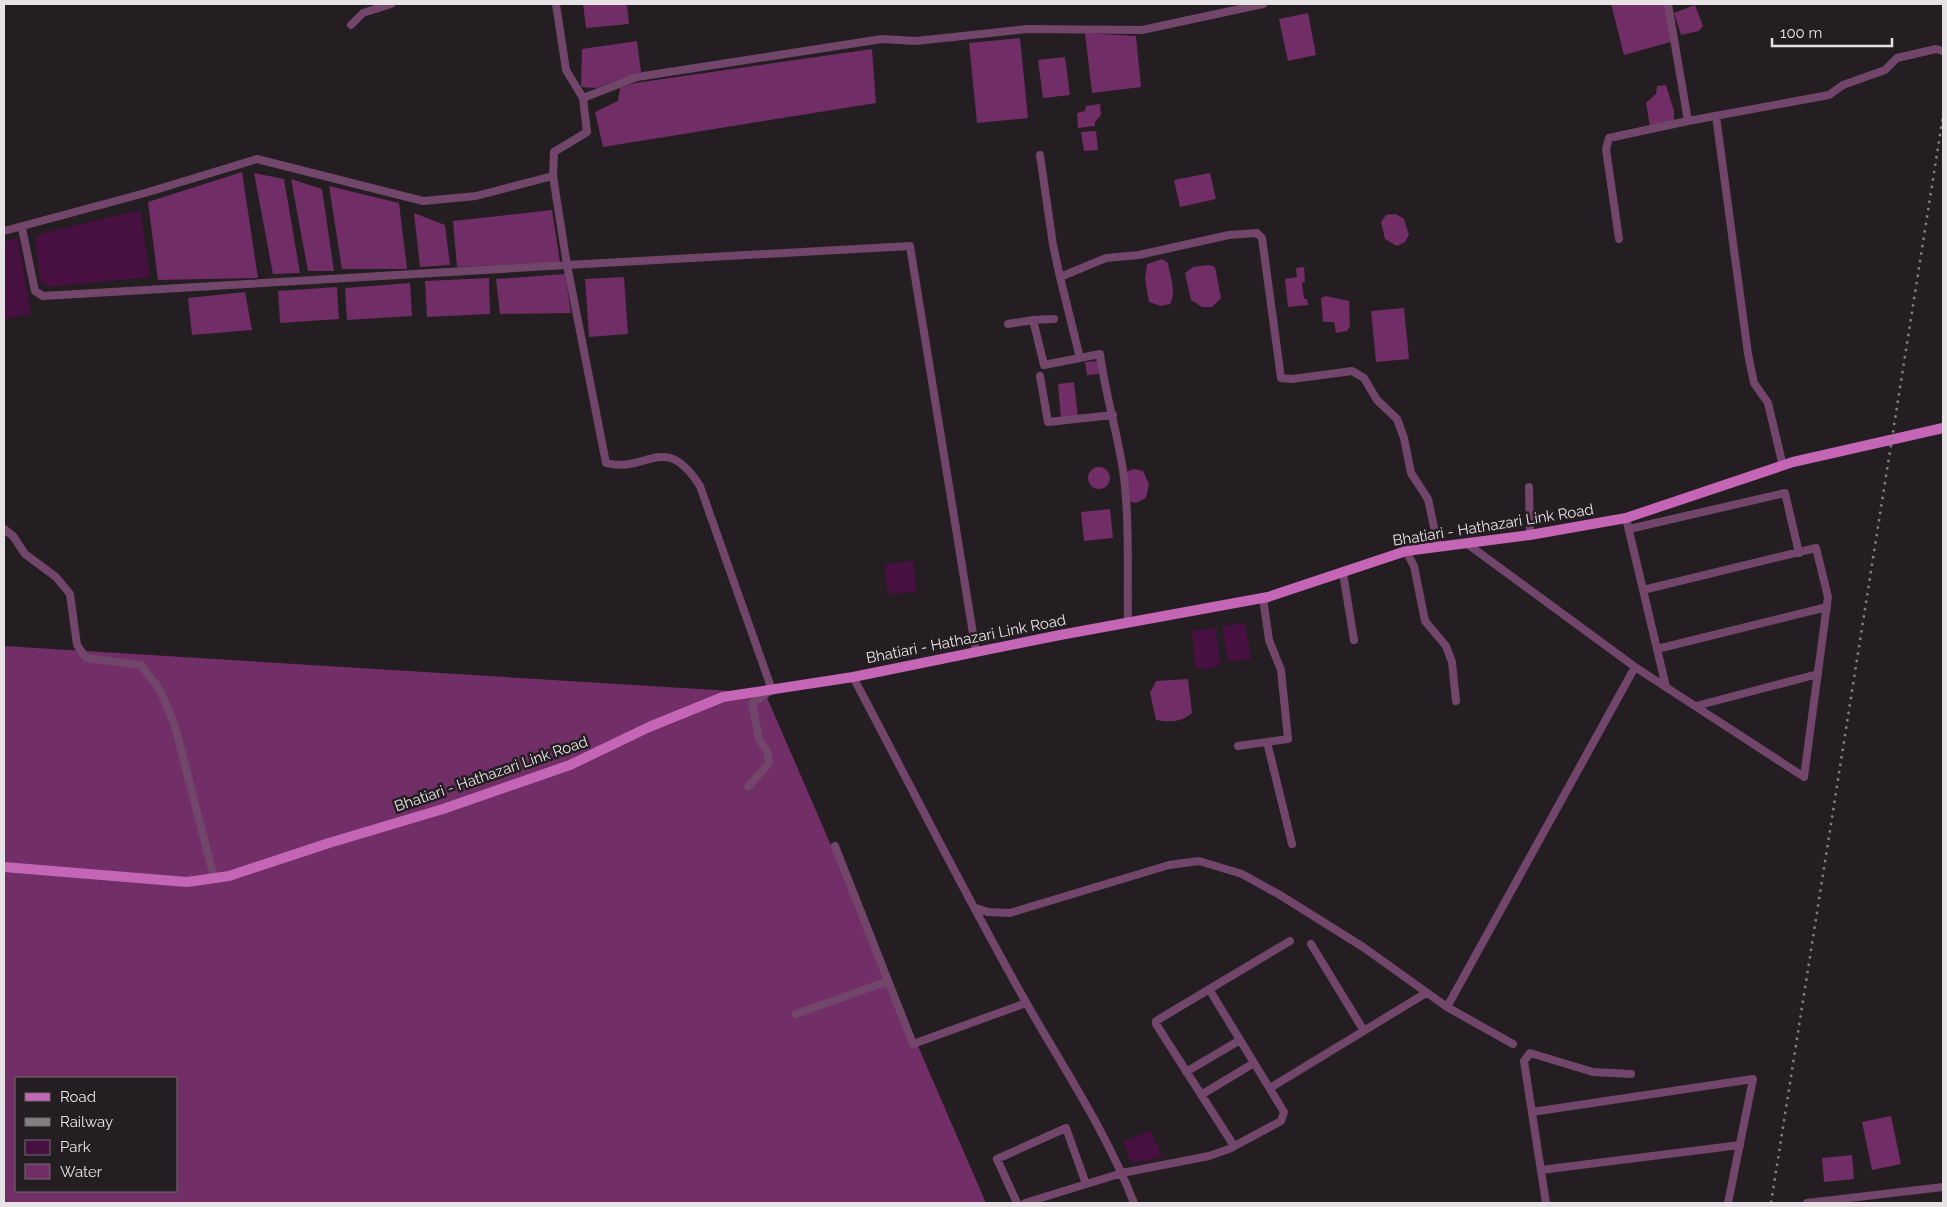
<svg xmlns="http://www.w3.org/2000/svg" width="1947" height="1207" viewBox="0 0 1947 1207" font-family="Raleway,sans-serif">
<rect width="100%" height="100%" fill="#241d22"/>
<!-- green -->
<path fill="#481041" d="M140,210l10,67 -102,10 -8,-6 -5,-42 8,-6z
M18,238l13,76 -27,5v-78z
M913,561l3,31 -27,2 -4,-18 1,-12z
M1245,623l6,37 -23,1 -6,-34z
M1215,628l6,36 -12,5 -14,-1 -3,-37z
M1150,1130l12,26 -15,5 -16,1 -8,-20z"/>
<!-- forest -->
<path fill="#712e67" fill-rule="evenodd" d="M4,646l761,47 221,510h-982zM16,1078h160v113h-160z"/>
<!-- water -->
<path fill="#702d66" d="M583,4h44l2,20 -43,4z
M1611,4h54l6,38 -47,13z
M1695,5l8,21 -4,5 -18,4 -7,-22z
M1308,13l8,42 -28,6 -9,-42z
M1085,33l51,3 5,51 -49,6z
M1020,38l8,80 -51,5 -8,-80z
M637,41l4,31 -45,16 -15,-1 1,-38z
M872,49l4,54 -273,44 -8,-35 23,-11 2,-13 15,-5z
M1065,57l5,38 -27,3 -5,-38z
M1666,85l8,26v10l-24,6 -4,-24 10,-9 1,-8z
M1100,104l1,11 -6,7v4l-17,2 -1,-15 8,-2 1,-5z
M1096,131l2,19 -14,1 -3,-19z
M242,172l16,106 -100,2 -10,-78z
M254,173l30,6 16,94 -27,1z
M1210,173l6,26 -36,8 -6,-27z
M291,179l31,10 12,82h-26z
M329,186l70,17 8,66h-65z
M552,210l8,52 -103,5 -4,-46z
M414,213l31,12 5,40 -30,2z
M1396,214l8,5 5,16 -4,7 -8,4 -12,-7 -4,-17 5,-7z
M1162,259l6,4c2,14 9,28 2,41l-9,2 -12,-4 -4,-23 2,-15z
M1209,265l6,2 6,31 -9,9h-10l-11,-7 -6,-27 8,-6z
M1304,267l1,15 -3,1 2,16h3l1,6 -20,2 -3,-28 12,-2 -1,-9z
M565,274l6,39 -71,1 -4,-35z
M624,277l4,57 -39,3 -4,-58z
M489,278l1,36 -63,3 -2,-36z
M410,283l2,33 -65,4 -2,-32z
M337,287l2,32 -59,4 -2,-32z
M245,292l7,38 -60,5 -4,-37z
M1326,296l23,5 1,25 -3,5 -11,2 -2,-11h-11l-2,-24z
M1404,308l5,51 -33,3 -5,-51z
M1098,361l1,13 -12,1 -2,-13z
M1074,382l4,35 -17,2 -3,-35z
M1088 478a11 11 0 1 1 22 0a11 11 0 1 1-22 0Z
M1134,469l9,2 6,13 -3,14 -10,5 -8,-2 -3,-25 3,-5z
M1110,509l3,29 -29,3 -3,-29z
M1188,679l4,34c-12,10 -22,9 -36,7l-6,-27 6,-12z
M1891,1116l10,48 -29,6 -10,-48z
M1852,1155l2,24 -30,3 -2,-24z"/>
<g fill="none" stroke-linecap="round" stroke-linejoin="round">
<!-- minor -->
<path stroke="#72456a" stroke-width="8" d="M556,4l10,66 17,28 54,-21 245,-38 34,2 111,-12 115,1 121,-26
M351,25l12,-12 28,-9
M1716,116l32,238 6,29 14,20 15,63
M1688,121l141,-26 14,-10 42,-15 12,-12 39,-9 7,2
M1040,155l13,90 7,32
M553,176l14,89 343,-19 66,406
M22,228l13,63 8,5 524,-31 39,198c42,11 58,-33 94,23l72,204 -20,13 7,36 8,12 2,12 -21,24
M4,231l141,-38 112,-34 166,42 53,-5 77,-20 1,-24 33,-20 -4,-34
M1619,239l-13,-90 3,-11 79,-17 -20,-117
M1033,320l21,-1
M1008,324l25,-4 11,45 56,-11c5,39 17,77 23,116 7,50 4,102 5,153
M1080,358l-20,-81 46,-19 33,-3 90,-20 28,-2 5,5 19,140 11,1 60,-8 12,7 13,22 20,19 7,19 7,35 17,26 10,47
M1040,376l8,46 65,-7
M1529,487l1,48
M1626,518l40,169
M4,529l9,7 12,18 31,23 14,17 7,51 9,13 55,7 19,25 15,36 39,152
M1629,529l156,-36 14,60
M1466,543l169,124 -188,340 66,37
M1406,551l8,15 11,55 21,25 6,16 4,39
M1343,573l11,67
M1657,649l170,-42
M1635,667l169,110 24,-180 -12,-49 -173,42
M853,677c58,109 113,220 174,327 37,65 80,129 107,199
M1696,706l122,-32
M1267,742l25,102
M1238,746l50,-7 -7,-69 -12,-30 -6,-42
M835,846l78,198 113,-41
M976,908l12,4 22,1 159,-48 30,-4 43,13 38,21 83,52 84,60
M1311,944l53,87
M796,1014l92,-33
M1186,1072l54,-32
M1270,1088l156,-95
M1201,1095l53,-32
M1532,1112l221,-33 -25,124
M1234,1146l-78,-122v-3l134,-80
M1541,1170l199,-25
M1017,1203l-20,-44 69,-31 20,56
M1025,1203l97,-30 87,-17 20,-7 52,-28 3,-9 -75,-123
M1546,1203l-22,-142 6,-8 63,19 38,2
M1807,1203l136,-16"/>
<!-- major -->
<path stroke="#c466b5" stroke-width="10" d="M4,867l183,15 42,-6 100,-33 114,-34 127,-44 79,-38 74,-30 130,-20 207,-42 208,-38 138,-46 124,-16 96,-17 167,-56 150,-34"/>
<!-- rail -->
<path stroke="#847e83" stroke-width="2.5" stroke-dasharray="2.5 5" stroke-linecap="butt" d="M1771,1203l172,-1087"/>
</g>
<g text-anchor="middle" stroke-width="5" stroke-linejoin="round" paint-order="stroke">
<!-- street labels -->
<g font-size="15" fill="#e7e2e6" stroke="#241d22">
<text transform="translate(1493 525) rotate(-9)" y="5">Bhatiari - Hathazari Link Road</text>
<text transform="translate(966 639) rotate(-11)" y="5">Bhatiari - Hathazari Link Road</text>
<text transform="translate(491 774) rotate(-19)" y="5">Bhatiari - Hathazari Link Road</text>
</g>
</g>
<!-- border -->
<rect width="1947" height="1207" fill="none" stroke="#e7e2e6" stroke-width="10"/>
<!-- legend -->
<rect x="15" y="1077" width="162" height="115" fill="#241d22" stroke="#726c70"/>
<rect x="25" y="1093" width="25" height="8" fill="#c466b5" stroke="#726c70"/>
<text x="60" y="1102" font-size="15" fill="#e7e2e6">Road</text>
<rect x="25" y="1118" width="25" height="8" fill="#847e83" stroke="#726c70"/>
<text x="60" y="1127" font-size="15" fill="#e7e2e6">Railway</text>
<rect x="25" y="1140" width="25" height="15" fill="#481041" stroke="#726c70"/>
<text x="60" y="1152" font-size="15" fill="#e7e2e6">Park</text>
<rect x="25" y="1164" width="25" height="15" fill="#702d66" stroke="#726c70"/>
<text x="60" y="1177" font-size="15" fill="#e7e2e6">Water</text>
<!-- scale -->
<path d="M1772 38v8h120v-8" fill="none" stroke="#e7e2e6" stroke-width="2.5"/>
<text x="1780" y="38" font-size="15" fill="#e7e2e6" stroke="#241d22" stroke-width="4" paint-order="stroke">100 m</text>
</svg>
